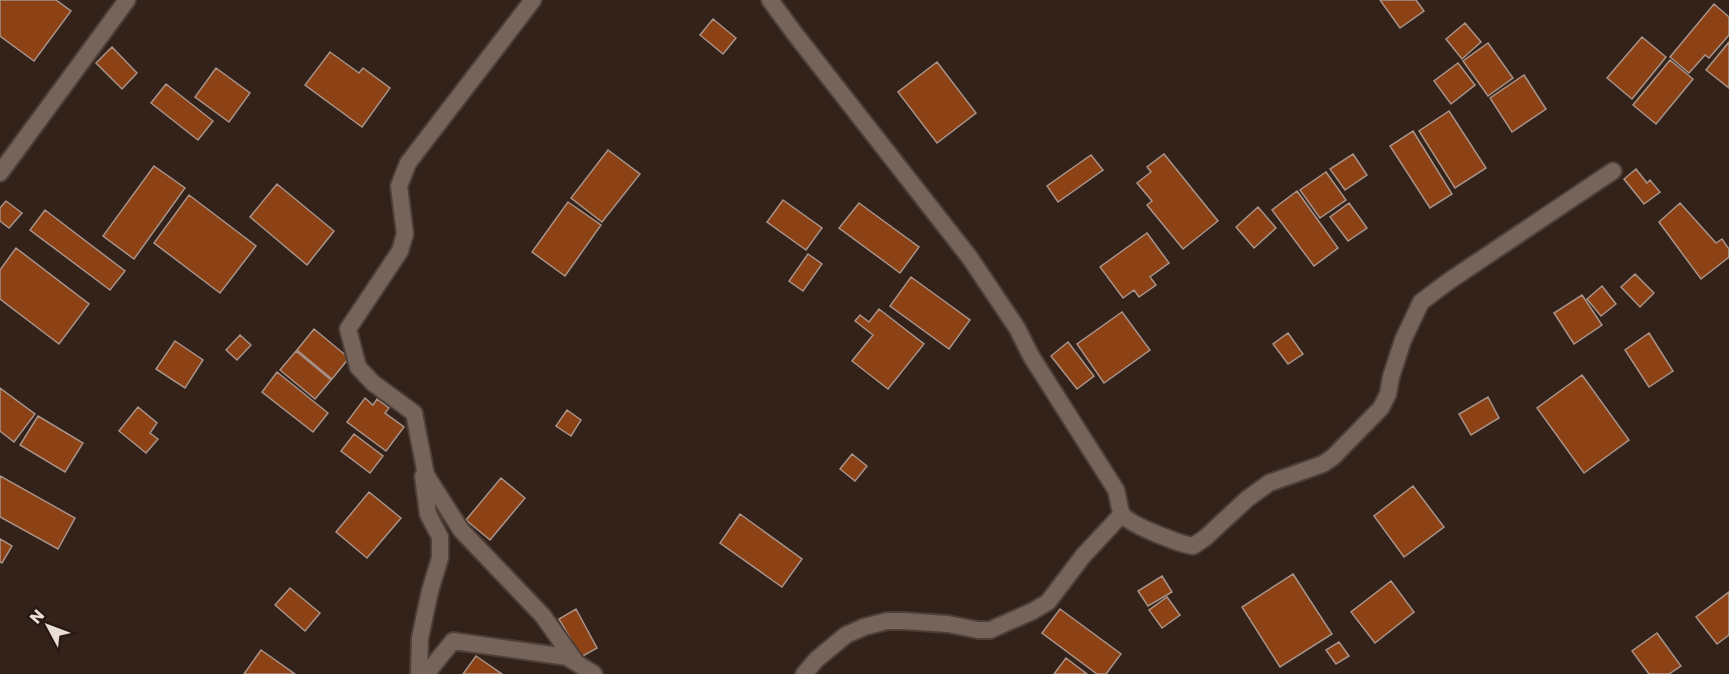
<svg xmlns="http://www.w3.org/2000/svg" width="1729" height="674" viewBox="0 0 1729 674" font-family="Poppins,sans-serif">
<rect width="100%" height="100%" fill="#33221a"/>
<!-- building -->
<path fill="#8d4216" stroke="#a89389" stroke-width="1.5" d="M0,0h56l15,11 -37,50 -34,-25z
M1380,0h36l8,11 -24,17z
M1714,4l15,13v18l-20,23 -4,-3 -16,18 -19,-16z
M713,19l23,19 -13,16 -23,-19z
M1465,23l16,19 -19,17 -16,-20z
M1642,37l24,20 -34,42 -25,-21z
M1729,42v46l-23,-18z
M1488,43l25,35 -25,18 -25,-35z
M112,47l25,26 -15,16 -26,-26z
M330,52l29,21 4,-5 27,20 -28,39 -57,-42z
M1670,60l23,19 -37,45 -23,-19z
M937,62l39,51 -39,30 -39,-51z
M1458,63l17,22 -24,19 -17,-23z
M216,68l34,25 -21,29 -34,-25z
M1524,75l22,34 -34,23 -22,-34z
M166,84l47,37 -15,19 -47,-37z
M1449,111l37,57 -31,20 -36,-57z
M1413,131l39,63 -22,14 -40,-62z
M608,150l32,24 -38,48 -31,-24z
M1164,154l54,67 -35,28 -36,-44 5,-4 -15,-18 14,-11 -4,-5z
M1353,154l14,21 -22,15 -15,-21z
M1091,155l12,15 -45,32 -11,-16z
M154,166l31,22 -51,71 -31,-23z
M1636,169l11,14 3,-3 10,12 -16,12 -20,-25z
M1326,172l20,28 -26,18 -20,-28z
M277,184l57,47 -27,34 -57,-48z
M1297,191l41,57 -24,18 -42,-56z
M189,195l67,51 -36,47 -66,-50z
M783,200l39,28 -16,22 -39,-28z
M6,201l16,12 -13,15 -9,-7v-13z
M568,202l33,23 -36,51 -33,-24z
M859,203l60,44 -19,26 -61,-45z
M1349,203l18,25 -19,13 -18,-24z
M1680,203l36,40 6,-4 7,10v8l-28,22 -42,-57z
M1258,207l18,21 -22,20 -18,-21z
M45,210l80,61 -15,19 -80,-60z
M1147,233l22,30 -19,14 6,8 -17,12 -5,-7 -11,8 -23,-31z
M16,248l73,56 -30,40 -59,-45v-29z
M808,254l14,10 -19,27 -14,-10z
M1635,274l19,19 -14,14 -19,-20z
M911,277l59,43 -21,29 -59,-43z
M1602,286l14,18 -15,12 -14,-17z
M1582,295l20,30 -28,19 -20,-31z
M879,309l45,35 -36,45 -36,-28 21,-26 -18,-14 5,-6 9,7z
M1122,312l28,38 -46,33 -27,-39z
M314,329l35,29 -17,21 -35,-29z
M1288,333l15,21 -15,10 -15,-20z
M1649,333l24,38 -24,16 -24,-37z
M240,335l11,10 -14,15 -11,-10z
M175,341l28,19 -18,28 -29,-19z
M1068,342l26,34 -17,13 -26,-33z
M296,351l35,29 -16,19 -35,-29z
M277,372l51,41 -15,19 -51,-40z
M1582,375l47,65 -45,33 -47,-65z
M0,388l35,26 -21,28 -14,-11z
M1488,397l11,21 -28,17 -12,-21z
M365,398l8,7 4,-6 12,9 -4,5 19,14 -18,24 -39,-29z
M138,407l19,16 -7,10 8,6 -12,14 -27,-22z
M567,410l14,10 -10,16 -15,-10z
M38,416l45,27 -18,29 -45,-27z
M354,434l29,22 -13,17 -29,-22z
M852,454l15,12 -12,15 -15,-12z
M0,476l75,42 -17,31 -58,-32z
M501,478l24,20 -35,42 -24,-20z
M1413,486l31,41 -40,30 -30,-41z
M369,492l32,26 -34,40 -31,-26z
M740,514l62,45 -20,28 -62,-44z
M0,539l12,7 -10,17 -2,-1z
M1293,574l39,60 -52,33 -38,-60z
M1162,576l10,16 -24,14 -10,-15z
M1391,581l23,31 -39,31 -24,-31z
M290,588l30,25 -15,18 -30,-26z
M1729,592v43l-12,9 -21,-27z
M1167,597l13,18 -18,13 -13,-18z
M576,609l21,39 -16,9 -22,-38z
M1060,609l61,45 -15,20h-9l-55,-41z
M1657,633l24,33 -12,8h-20l-17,-23z
M1339,642l10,14 -13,8 -10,-14z
M261,650l34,24h-51z
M476,656l26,18h-39z
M1066,658l21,16h-33z"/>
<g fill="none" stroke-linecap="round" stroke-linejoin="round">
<defs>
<path id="minor" d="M533,0l-125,163 -9,23 6,48 -5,17 -52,78 10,38 15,16 41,30 12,62 35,55 82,86 32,45
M770,0l25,34 175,224 47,70 14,28 85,134c2,6 3,19 6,24 5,10 58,30 71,32l12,-8 42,-39 22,-16 54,-19 10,-7 48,-49 7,-14 3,-17 12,-37 18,-38 28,-21 164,-110
M0,173l127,-173
M419,674l1,-36 10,-47 10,-33v-21l-12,-23 -5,-38
M426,674l27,-33 114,16 27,17
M804,674l13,-15 29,-24 18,-8 23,-6h17l44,3 30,6h12l43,-19 15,-9 35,-46 39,-42"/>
</defs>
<!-- minor casing -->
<use href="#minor" stroke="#4c3e38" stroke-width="20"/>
<!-- minor -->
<use href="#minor" stroke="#766359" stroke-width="16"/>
</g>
<!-- north arrow -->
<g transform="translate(48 626) rotate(311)" stroke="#291911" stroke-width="4.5" paint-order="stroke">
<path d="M0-4.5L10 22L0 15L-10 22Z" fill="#eaded9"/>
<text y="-9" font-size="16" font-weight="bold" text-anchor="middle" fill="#eaded9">N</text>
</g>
</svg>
